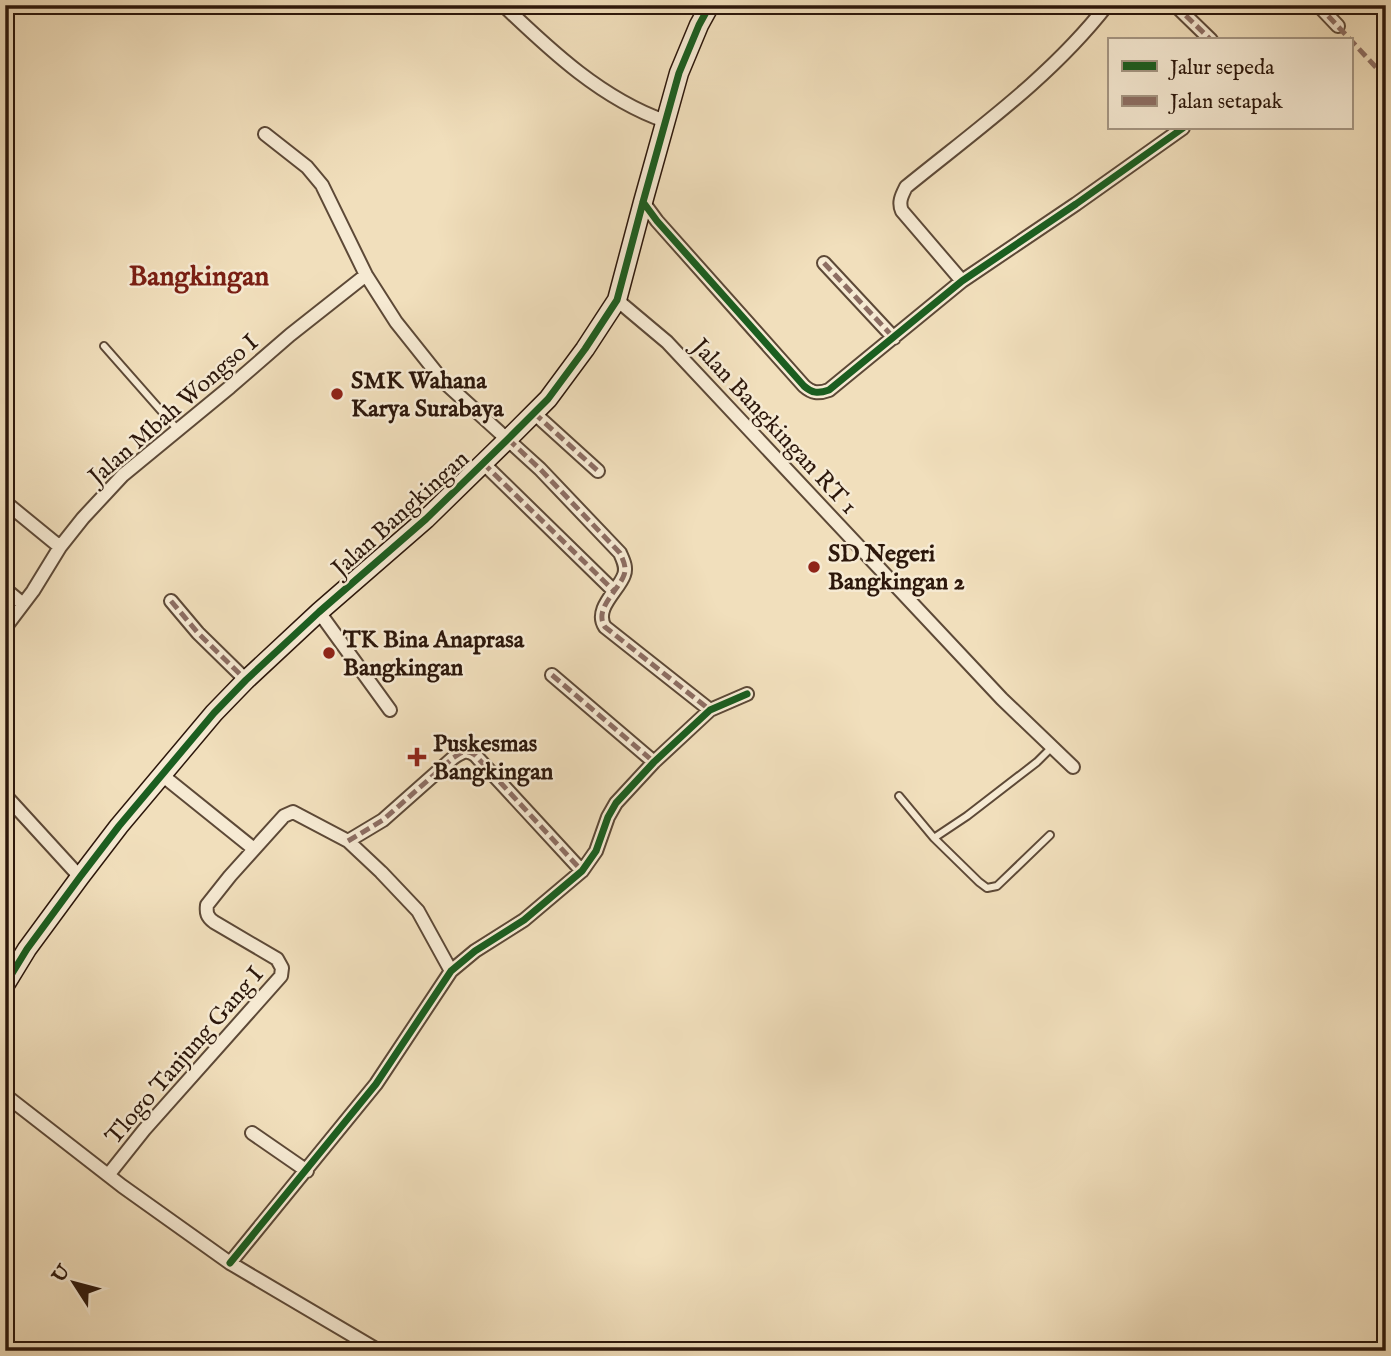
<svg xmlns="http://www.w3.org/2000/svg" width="1391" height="1356" viewBox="0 0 1391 1356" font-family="'IM FELL English',serif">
<rect width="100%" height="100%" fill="#f1dfbc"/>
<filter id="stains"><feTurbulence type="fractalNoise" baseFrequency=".00286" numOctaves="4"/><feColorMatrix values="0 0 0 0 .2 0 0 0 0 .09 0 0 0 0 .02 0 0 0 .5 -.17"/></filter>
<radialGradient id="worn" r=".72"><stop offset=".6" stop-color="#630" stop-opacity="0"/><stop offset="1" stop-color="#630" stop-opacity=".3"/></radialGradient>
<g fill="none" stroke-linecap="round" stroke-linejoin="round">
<defs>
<path id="lane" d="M104,346l74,84
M899,796l35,42 33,-22 70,-54 15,-15
M934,838l45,44 8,6 10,-2 53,-51"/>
<path id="street" d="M503,5c48,46 99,94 162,116
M1175,5l36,35
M1318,5l20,21
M265,134l42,33 15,18 44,90 30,47 47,59 97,88 80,84c3,7 7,14 4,22 -5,15 -31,34 -19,52l105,83
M643,202l14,19 147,165c8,7 14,8 25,4l133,-109 114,-77 107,-76
M824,263l70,75
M962,281l-60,-70c-4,-9 0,-16 4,-24 70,-57 145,-110 201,-182
M617,300l50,42 335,357 71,68
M534,413l64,58
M483,463l130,127
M5,502l55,45
M5,589l18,15
M171,601l27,32 48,47
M319,612l71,98
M5,628l28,-37 27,-44 23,-29 40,-43 107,-88 60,-52 76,-60
M552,675l102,87
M162,775l92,74
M5,795l75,82
M348,841l35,-21 70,-62c9,-6 13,-9 22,-3l107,116
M5,1095l117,91 108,77 149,88
M252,1133l55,38
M109,1174l35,-44 137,-154 1,-8 -5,-9 -63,-37c-7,-5 -8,-9 -7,-17l23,-29 54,-60 9,-4 55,29 33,31 37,39 33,60
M230,1263l146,-179 75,-113 24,-20 49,-31 58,-49 14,-20 12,-34 8,-14 38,-41 56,-52 37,-16"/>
<path id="secondary" d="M5,985l22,-36 53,-72 39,-51 95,-113 32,-33 73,-68 107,-93 82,-80 40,-40 37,-50 32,-49 26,-98 36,-129 20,-48 11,-20"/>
</defs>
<!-- lane casing -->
<use href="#lane" stroke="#5d4937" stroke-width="10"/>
<!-- street casing -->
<use href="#street" stroke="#5d4937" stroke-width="16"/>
<!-- secondary casing -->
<use href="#secondary" stroke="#2c170b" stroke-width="21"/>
<!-- lane -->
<use href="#lane" stroke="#f6ead3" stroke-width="6"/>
<!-- street -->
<use href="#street" stroke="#f6ead3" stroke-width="12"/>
<!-- secondary -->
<use href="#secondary" stroke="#f6ead3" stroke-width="18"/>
<!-- quiet -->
<path stroke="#8d6e63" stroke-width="5" stroke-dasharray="10 5" stroke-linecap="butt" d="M1175,5l36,35
M1318,5l68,73
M824,263l70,75
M534,413l64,58
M508,439l32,30 80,84c3,7 7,14 4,22 -5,15 -31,34 -19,52l105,83
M483,463l130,127
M171,601l27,32 48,47
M552,675l102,87
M348,841l35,-21 70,-62c9,-6 13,-9 22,-3l107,116"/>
<defs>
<path id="cycleway" d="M643,202l14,19 147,165c8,7 14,8 25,4l133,-109 114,-77 107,-76
M5,985l22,-36 53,-72 39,-51 95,-113 32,-33 73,-68 107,-93 82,-80 40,-40 37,-50 32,-49 26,-98 36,-129 20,-48 11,-20
M230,1263l146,-179 75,-113 24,-20 49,-31 58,-49 14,-20 12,-34 8,-14 38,-41 56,-52 37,-16"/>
</defs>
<!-- cycleway casing -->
<use href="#cycleway" stroke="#f6ead3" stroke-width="11"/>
<!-- cycleway -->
<use href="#cycleway" stroke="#1b5e20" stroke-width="7"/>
</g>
<!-- markers -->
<g fill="#8f2418" stroke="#f6ead3" stroke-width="2.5">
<circle cx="337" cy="394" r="7"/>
<circle cx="814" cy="567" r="7"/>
<circle cx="329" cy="653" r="7"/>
<path d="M413.5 746.5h7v7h7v7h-7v7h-7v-7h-7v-7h7z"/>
</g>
<g text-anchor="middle" stroke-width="5" stroke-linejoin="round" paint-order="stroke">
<!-- poi labels -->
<g font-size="24" font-weight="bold" fill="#2c170b" stroke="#f6ead3" text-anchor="start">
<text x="351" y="388">SMK Wahana<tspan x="351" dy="28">Karya Surabaya</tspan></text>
<text x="828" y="561">SD Negeri<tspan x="828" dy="28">Bangkingan 2</tspan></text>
<text x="343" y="647">TK Bina Anaprasa<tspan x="343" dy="28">Bangkingan</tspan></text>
<text x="433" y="751">Puskesmas<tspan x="433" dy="28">Bangkingan</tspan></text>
</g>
<!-- street labels -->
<g font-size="24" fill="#2c170b" stroke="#f6ead3">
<text transform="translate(173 409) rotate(-41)" y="8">Jalan Mbah Wongso I</text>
<text transform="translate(775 426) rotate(47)" y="8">Jalan Bangkingan RT 1</text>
<text transform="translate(400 513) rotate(-42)" y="8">Jalan Bangkingan</text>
<text transform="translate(184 1055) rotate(-49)" y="8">Tlogo Tanjung Gang I</text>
</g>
<!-- quarter labels -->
<g font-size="28" font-weight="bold" fill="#7a1f14" stroke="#f6ead3">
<text x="199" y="285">Bangkingan</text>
</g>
</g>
<!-- margin -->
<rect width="1391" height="1356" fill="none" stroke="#f1dfbc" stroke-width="28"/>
<rect x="7" y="7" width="1377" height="1342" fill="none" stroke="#2c170b" stroke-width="3.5"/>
<rect x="14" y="14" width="1363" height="1328" fill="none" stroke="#2c170b" stroke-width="2"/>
<!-- legend -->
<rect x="1108" y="38" width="245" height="91" fill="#f6ead3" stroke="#a59683" stroke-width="2"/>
<rect x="1122" y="61" width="35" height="10" fill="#1b5e20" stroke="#a59683" stroke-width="2"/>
<text x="1170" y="74" font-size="21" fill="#2c170b">Jalur sepeda</text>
<rect x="1122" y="96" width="35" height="10" fill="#8d6e63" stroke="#a59683" stroke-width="2"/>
<text x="1170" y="108" font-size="21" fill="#2c170b">Jalan setapak</text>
<!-- north arrow -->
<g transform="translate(74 1283) rotate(306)" stroke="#f6ead3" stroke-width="5" paint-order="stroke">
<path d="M0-5L12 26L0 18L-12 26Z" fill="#2c170b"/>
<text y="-10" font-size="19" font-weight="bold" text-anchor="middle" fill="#2c170b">U</text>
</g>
<rect width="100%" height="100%" filter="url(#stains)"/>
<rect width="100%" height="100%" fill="url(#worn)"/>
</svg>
